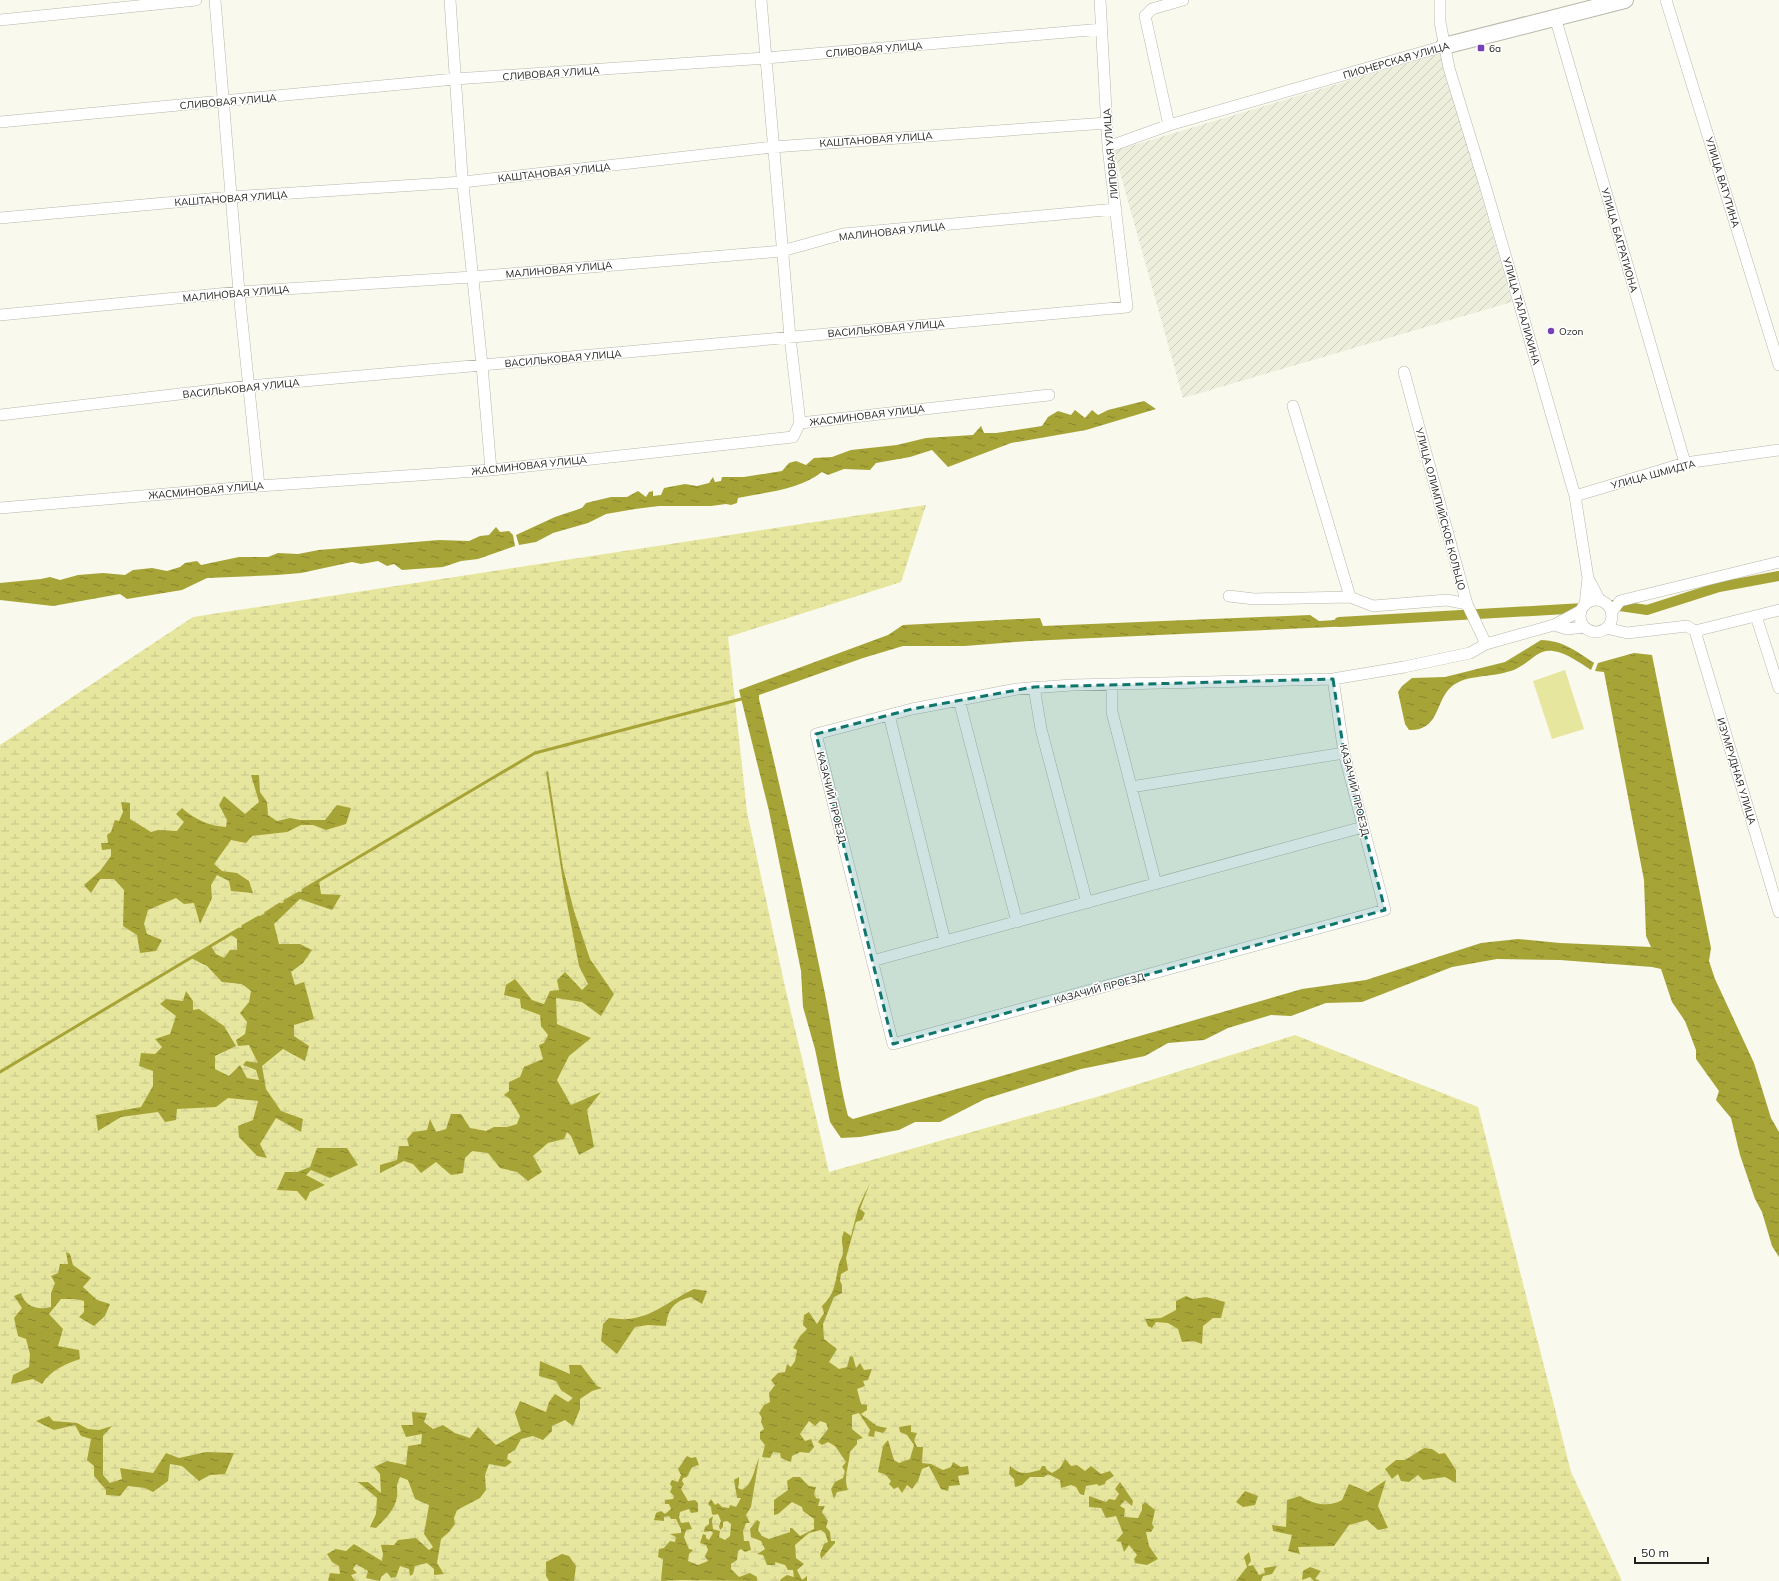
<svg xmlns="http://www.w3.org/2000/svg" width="1779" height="1581" viewBox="0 0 1779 1581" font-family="Mulish,sans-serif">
<defs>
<pattern id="industrial-furrows" width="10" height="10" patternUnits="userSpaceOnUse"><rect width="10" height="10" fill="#eeeedc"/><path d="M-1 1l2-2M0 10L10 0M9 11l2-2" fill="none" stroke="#ccccbc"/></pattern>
<pattern id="wetland-marsh" width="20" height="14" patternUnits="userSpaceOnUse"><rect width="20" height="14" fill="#e7e69e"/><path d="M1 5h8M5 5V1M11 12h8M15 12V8" fill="none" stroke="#c6c588"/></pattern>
<pattern id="water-ripples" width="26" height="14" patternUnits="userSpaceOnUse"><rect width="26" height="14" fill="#a7a437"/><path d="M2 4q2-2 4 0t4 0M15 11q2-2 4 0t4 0" fill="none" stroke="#88852e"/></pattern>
</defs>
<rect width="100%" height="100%" fill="#f9f9ed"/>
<!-- industrial -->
<path fill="url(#industrial-furrows)" d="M1441,53l71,249 -329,96 -69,-247z"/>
<!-- wetland -->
<path fill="url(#wetland-marsh)" d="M926,505l-25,77 -173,55 19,175 38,175 44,185 271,-76 195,-61 183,72 93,365 51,109h-1622v-836l193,-128z"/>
<!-- garden -->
<path fill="#e7e69e" d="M1565,670l19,59 -32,10 -19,-58z"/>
<!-- water -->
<path fill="url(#water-ripples)" d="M1144,401l12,8 -70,21 -75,13 -63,24 -16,-17 -22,7 -34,6 -6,7 -26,-1 -16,6 -6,-3c-23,18 -55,20 -84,26l-1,5 -6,2 -5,-1 -15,2h-52l-24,3 -29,5 -18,9 -35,10 -17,9 -17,3 -3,-10 39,-18 27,-9 4,-5 25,-6h16l11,-6 8,6 3,-5 4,-1v5l8,-1 3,-7 21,-4 12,2 12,-3 4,-6 2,5 6,-1 1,-4h22l38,-6 7,-8 7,-2 10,4 8,-7 18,-1 19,-7 46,-5 29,-7 47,-3 8,-9 3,7h12l46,-7 6,-9 10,-6 13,4 4,-5 10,8 7,-8 6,5 10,-5z
M496,527l4,5 9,-1 4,4 2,11 -37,13 -17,2 -18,6 -41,3 -8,-6 -7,2 -9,-5 -17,3 -9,-2 -51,11 -24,2 -70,3 -25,12 -55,9 -7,-5 -67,12 -53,-6v-17l41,-4 9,-2 10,3 18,-5 25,-2 22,2 8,-5 19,-2 15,3 13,-4 5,-4 12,-2 4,4 38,-8h29l10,-4 20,1 21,-4 120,-10 30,1 11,-5 9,-1z
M1310,615l9,6 34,-2v7l-324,15 -64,5h-62l-40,12 -104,37v4c24,98 46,197 66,295 8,41 13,82 23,122l5,3 449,-130 64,-9 115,-37 37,-4 42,4 91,4 -5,-11 -2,-56 -40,-208 -9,-1 3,-8 36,-10 18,2 59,293 -2,13 6,18 39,84 17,55 8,14v125l-7,-11 -10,-34 -7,-13 -15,-44 -9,-37 -15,-18 3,-9 -23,-32v-9l-11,-29 -13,-19 -11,-33 -9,-2 -92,-7 -63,-1 -45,8 -90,35 -36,1 -35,13 -20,-1 -43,13 -24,12 -36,3 -23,13 -64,13 -96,30 -45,23h-25l-16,8 -39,7 -19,1 -11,-16 -15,-73 -12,-42 -2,-36 -32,-160 -30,-121 149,-55 15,-10 137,-7 3,8z
M1541,640c23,1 35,11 53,23l-3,7c-11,-7 -24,-17 -38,-19 -14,-2 -21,9 -32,15 -4,3 -9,5 -14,6 -18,6 -44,2 -58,17 -14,16 -11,42 -40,41l-4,-6 -7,-32 4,-6 10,-8 33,-1 60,-15z
M548,771l15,97 11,43 16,48 24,35 -13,22 -19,-14 -26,-4 1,26 34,14 -22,18 -12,24 14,25 30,-13 -14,18 7,37 -15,8 -8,-19 -4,-4 -3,7 -16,4 -15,13 9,16 -14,9 -11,-9 -17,-4 -12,-15 -16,-2 -7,7 -2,15 -12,2 -15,-13 -15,11 -8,-9 -9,-3 -24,12v-8l17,-5 2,-14h10l-2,-7 6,-7 14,-2 3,-11 6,13 10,-3 5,-15h10l9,14 16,3 8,-4h13l10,-3 3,-8 -10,-17 -6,-4 5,-4v-9l11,-5 4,-10 19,-8 -4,-14 5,-2 4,-8 -7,-9 -1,-11 -19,-7 -1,-9 -16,-4 2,-10 9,-6 17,21 12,4 6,-13 9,-1 -2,-10 8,-8 17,18 6,-6 -9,-18 -15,-78 -18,-116z
M251,775h8l1,17 7,10 1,13 9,6 13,-3 10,2h25l12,-15 14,3 -5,16 -20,6 -13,-5h-12l-14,7 -35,4 -6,7 -15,-3 -17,24 8,7 15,2 12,8 4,12 -22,-2 -2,-10 -12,-6 -6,10 1,13 -12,26 -6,-21 -10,1 -8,-6 -28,12 -4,14 3,10 15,6 -6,11 -16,2 -3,-18 -14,-9 1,-36 -10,-11h-14l-9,14 -7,-8 16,-14 11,-15v-7l-9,1 -1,-7h7l-1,-8 4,-3 4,-12 4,1 4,-9 -2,-10 9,1v16l21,13 7,-2 19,1 7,-9 -8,-8 6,-6c12,11 27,18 44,19l1,-7 -8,-15 5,-9 21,18 14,-12z
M319,881l2,13 20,1 -9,15 -32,-11 -26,25 5,20h21l12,6 -9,13 -12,9 4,13 9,-3 10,37 -20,6v11l15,10 -4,15 -22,-12 -21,17 4,23 15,22 22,8 -2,13 -25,-14 -16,26 7,14 -10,-2 -18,-19 -1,-11 15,-6 5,-19 -30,-3 -12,9 -39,2 -1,11 -11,2 -7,-10 -37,5 -23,14 -2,-16 45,-8 12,-21v-15l-14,-5 2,-13 14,1 7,-7 -7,-8 15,-5 6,-18 -16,-12 6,-5 17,2 3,-10 7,10v9l6,-1 25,17 12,20 -21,10v13l14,7 11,-11 7,13 12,2 -3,-10 -13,-5 3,-4 12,2 -9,-18 -11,1 -2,-6 9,-6 2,-12 -7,-9 9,-11 2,-11 -9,-7 -20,-2 -15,-16 -16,-8 20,-12 5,8 8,4 6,-8h7v-11l-7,-5z
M317,1148h30l11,17 -28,13 -19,-8 -5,5 19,10 -15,7 -4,9 -9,-10 -20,-1 8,-18h12l13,-5z
M870,1183l-10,26 5,4 -3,7 -6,2 -10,36 2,12 -7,4 -1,7 2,4v8l-8,4 -11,27 1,15 13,10 -8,13 10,7 8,-2 3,-11 3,1 3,11 4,-5 4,7 8,-1 -4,11 -5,1 2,5 -8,3 4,15 6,1v5l-6,4 16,12 10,2 -4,5 -8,-2 -1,6 -6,-1 2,-6 -11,-17 -7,2v14l11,9 -6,2v4l-7,8c-1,13 -7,26 -2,38l-11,2 -3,7 -3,-10 4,-7 8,-4 2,-7 -3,-4 4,-5 -11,-16 -7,-4 -6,3 -4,-3 10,-13 -2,-6 -6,-2 -5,5 -6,-5 -9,13 5,7 6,-2 3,8 -5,6 -9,-1 -8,4 -1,6 -10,-4 -1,-5 -7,-1 -3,6 -8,-1 3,-12 -5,-6v-7l4,-3 -3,-7 1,-4 -3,-5 5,-8 6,-3 -1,-9 6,-8 -4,-5 7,-7 7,-1 2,-8 4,3 4,-6 2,-11 -4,-2 7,-12 7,-7 -4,-4 1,-10 5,-3 8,12 7,-11 -2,-7c14,-13 13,-25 17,-42 1,-4 4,-8 4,-12 0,-11 -3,-9 1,-21l7,5 7,-28z
M66,1252l4,2 3,11 18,13 -8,9 14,13 13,4 -5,12 -11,10 -15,-9 5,-5v-11l-9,-2h-14l-12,15 14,15 -5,17 21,4 1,9c-15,5 -29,11 -38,25l-9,-5 -22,5 2,-9 16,-8 1,-13 -4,-15 -8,-3 -4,-18 8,-10 -8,-12 7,-3c4,13 16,18 30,14v-14l4,-10 -4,-7 7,-3 2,-9h8z
M694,1289l13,2 -5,13 -11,-7c-17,4 -23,12 -25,29l-18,-1 -13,2 -18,27 -16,-13 2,-17 6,-6c6,0 13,2 19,1 25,-2 44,-20 66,-30z
M1186,1296l7,3 13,-2 19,5 -4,16h-8l-10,8 -1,18 -8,-3 -12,1 -4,-13 -10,-6 -12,-1 -4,6 -4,-2 -3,-7 16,-1 15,-8v-9z
M540,1361l30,13 -1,-9h12l16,21 5,2 -10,3 -12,8v10l-7,17 -8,-6 -13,6v5l-9,9 -10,-4 -12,3 -6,11 -7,4 -1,5 5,3 -7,5 -16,-3 -4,11 1,15 -6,8 -23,12 -3,8 1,6 -6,8 -8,7 -4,24 7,11 -10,1v-6l-7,-6 -12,3 -2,8 -3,2 -1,-7 -9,-3 -4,11 -5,1 -4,-6 -6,5 -1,4 -14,-3 2,-7 -12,-7 -3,5 4,4 -6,2 4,6h-27l2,-8 10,1 -1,-8 -7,-4 -5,-8 9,-5 10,2 8,-7 28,17 1,-7 -2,-9h13l4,-5 18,-2 13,12 4,-3 -9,-13 5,-29 -14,-6 -7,-19 -8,-3c-5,12 -2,8 -3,19 -1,13 -12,23 -21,32l-6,-1 6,-13 1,-16 -19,-16h10l13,11 -1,-19 -6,-7 13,-6 19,4 2,-19 13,-2 1,-10 -16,3 -5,-12h12l-1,-13 15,1 -3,9 9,7 10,-4 12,8 15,5 8,-11 18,18 25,-14 -6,-18 5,-12 26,11 3,-10 6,-8 13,8 5,-4 -12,-8 -5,-9 -17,-5z
M49,1416l4,5 24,2 11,6 11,1 13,-4 -9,10v39l7,8 12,-4 -2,-11 33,5 13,-20 13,5 27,-6 28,1 -9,21 -15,1 -11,6 -17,-15 -12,-2 -2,17 -15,11 -8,-4 -17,-2 -8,10 -14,-1v-5l-12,-14v-10l-7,-6 4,-21 -10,-3 -6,-11 -21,5 -18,-9z
M911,1425v7l6,1 -3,7 3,7h6l-1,16 9,1 12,6 8,-3 2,-5 8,5 7,-1 1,8 -11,2 2,9 -11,1 -1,5 -7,-2 -12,-23 -7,3 -4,12 -6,8 -5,-4 -5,8 -4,-6 -4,2 -5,-5 2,-3 -5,-6 -8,-3 5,-26 5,-6 6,20 5,3 11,-4 4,-14 -7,-10 -7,-3 -1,-5z
M1424,1448l8,1 7,5 6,-1 11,17v13l-11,-6 -22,3 -5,-5 -9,7 -8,-1 -3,-7 -6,5 -7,-10 11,-9h9z
M687,1456l4,2 5,-1 3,8 -7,2 -5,10 -4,1 -1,3 2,3 -3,5 7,12 7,-1 3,3v9l-7,1 -2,-4 -9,3 -1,5 2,6 8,-1 3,7 -6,1 -2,7 5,12 4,1 -4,4 -1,7 10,4 10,-4 -3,-5 3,-6 -2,-5 -6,-2 3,-9 3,1v3l3,2 4,-7 -2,-2 -7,1 1,-5 4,-3v-5l4,-3 -1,5 1,8 7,2 -1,6 6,3 5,-4 1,-12 -4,-3 -4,1v5l-3,3 -1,-4 2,-5 -3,-7 -4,1 -2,-1 -1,-7 -3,-3 3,-5 4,6 3,-2 4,4 7,1 1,-3 6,2 5,-9h-4l-3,-18 5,-3v6l-1,5 4,2c11,-6 12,-21 17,-32l-8,49 -5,8 4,8h-4l-3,8 1,10h5l2,9 -6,2 -4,-3 -3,2 -1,9 -6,4v5l8,8 11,-4 7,4v4l-79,-1 -17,1 2,-22 -5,-2 1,-8 5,-1 6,-7 5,1 1,-5 -6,-3 11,-1v-4l-5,-10h-5l-2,-3 -5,1v4l-10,-1 2,-7 5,-2 4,3 6,-5 -2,-5h-4v-4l8,-1 1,-3 -4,-4 2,-5 -2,-3 2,-4 6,2 3,-7 -3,-6z
M1065,1459l6,7 6,-1 8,6 6,-5 10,8 9,-3 4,5 -8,5 -1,3 -6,2 -2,-2 -11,2 -2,9 -4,-1 -4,-7 -5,-2 -10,3 -1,-8 -12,-6 -4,3h-14l-8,8 -7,2 -1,-8 -5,-5 1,-8c11,10 18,7 30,4l2,-4h3l2,4 5,3 8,-5z
M793,1477h7l9,9 7,1 -2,7 2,4 4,1 -2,7h7l-3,6 6,9 -2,6 4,5 1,9h4v2l-14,16 -1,-5 4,-10 4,-2 -3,-9 -4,-3 -12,3 -14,12 1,13 8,6 -7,6 5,10 5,-4v5h-27l1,-2 6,-4 7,2 -1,-7h-5l-3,-5 -10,-3v3h-8l-4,-10 -6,-1 8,-5 -4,-8 -10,-4 -1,-8 7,-9 3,2 -2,8 4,6 7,3 21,-7v-4h2l8,8 14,-7v-10l-11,-8 -1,-4 -10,-5 -14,12 -4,1v-15l14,-10 -1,-9z
M1386,1480l-8,26 10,22 -10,2 -11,-10 -18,5 -15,21 -36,1 2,7 -12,-3 4,-16 -19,-4 -1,-6 14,2 1,-27 13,-4c13,8 28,12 42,4l7,-16 19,8z
M1120,1482l13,19 -1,5 -7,-6 -5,6 5,3 -1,8 14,1 4,-8v-5l3,-3 10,8 -3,14 2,3 -3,5h-5l3,14 9,13 -11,6 -12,-2 -1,-4 3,-4 -8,-10 -5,7 -3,-10 -5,-1 7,-8 -7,-17 -10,2 -5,-10 -12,-1v-11l17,6 3,-3 6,1 4,-6 -4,-5z
M1245,1491l13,5 -3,9 -12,2 -7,-5z
M1249,1552l2,9 -3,4 1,1 4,-1 6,10 6,-2 -1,-5 13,-2 -5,8 -9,2 -2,5h-25l11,-14 -3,-10z
M562,1554l7,2 7,10 -2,15h-25l-3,-5v-14z
M1310,1567l11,4 -6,8 5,2h-6l-4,-4 -8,3 1,-9z"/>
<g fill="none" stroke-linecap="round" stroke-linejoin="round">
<!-- stream -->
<path stroke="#a7a437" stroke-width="3" d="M303,890l232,-137 210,-55
M285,901l14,-8
M266,913l14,-9
M243,926l16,-9
M0,1072l239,-143"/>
<!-- canal -->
<path stroke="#a7a437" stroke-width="10" d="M1613,605l34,5 72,-23 60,-11
M1339,622l244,-14"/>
<defs>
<path id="street" d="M215,0l24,292 20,194
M450,0l12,176 20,189 9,105
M761,0l29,337 10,86
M1440,0v22l9,46 38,124 88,304 13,82
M1666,0l113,365
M1555,17l130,446
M0,20l196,-20
M0,122l455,-43 311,-21 336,-29
M1169,125l-24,-109 7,-7 31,-9
M1108,147l61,-22 275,-79
M0,218l231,-21 232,-15 310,-35 334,-24
M0,315l239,-23 233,-15 310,-26 61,-17 273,-25
M1404,372l63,232 19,40
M1293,406l57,191
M0,415l248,-29 879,-79 -19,-160 -8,-147
M800,423l249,-28
M1575,496l110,-33 94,-13
M0,508l259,-22 232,-16 302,-33 7,-14
M1229,596l25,3 96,-2 23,9 74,-6 20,4
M1580 616a16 16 0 1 1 32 0a16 16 0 1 1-32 0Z
M1585,605l3,-27 12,23
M1611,613l9,-12 12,-3 147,-36
M1756,616l23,72
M1554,625l13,4 17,-2
M1606,628l21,5 60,-7 8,5 84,-21
M1695,631l84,281
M1333,679l11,74 41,157 -492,134 -77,-310 96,-25 105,-20 55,-4 261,-6 71,-12 66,-14 16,-9 68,-19 26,-14
M1112,684v28l44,172
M1034,687l7,42 46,174
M959,700l58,222
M889,715l56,226
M1131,787l213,-34
M872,961l491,-134"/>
<path id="secondary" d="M1444,46l181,-46"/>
</defs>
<!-- street casing -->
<use href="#street" stroke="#b7b7ac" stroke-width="12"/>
<!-- secondary casing -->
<use href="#secondary" stroke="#b7b7ac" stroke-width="18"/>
<!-- street -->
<use href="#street" stroke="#fff" stroke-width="11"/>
<!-- secondary -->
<use href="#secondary" stroke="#fff" stroke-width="16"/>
</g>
<!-- marked area -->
<path fill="#0f766e" fill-opacity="0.2" stroke="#0f766e" stroke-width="3" stroke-dasharray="8 5" stroke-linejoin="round" d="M1333,679l11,74 41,157 -492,134 -77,-310 96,-25 122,-22z"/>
<!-- markers -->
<g fill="#7741b8" stroke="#fff" stroke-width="1.5">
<rect x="1477" y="44" width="8" height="8" rx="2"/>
<circle cx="1551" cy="331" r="4"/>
</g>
<g text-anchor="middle" stroke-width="3" stroke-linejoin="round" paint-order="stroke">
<!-- poi labels -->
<g font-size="10" fill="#20201c" stroke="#fff" text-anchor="start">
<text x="1489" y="52">6а</text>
<text x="1559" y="335">Ozon</text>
</g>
<!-- street labels -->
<g font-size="10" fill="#20201c" stroke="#fff">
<text transform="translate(874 49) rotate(-5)" y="4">СЛИВОВАЯ УЛИЦА</text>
<text transform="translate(1396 60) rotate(-16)" y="4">ПИОНЕРСКАЯ УЛИЦА</text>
<text transform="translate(551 73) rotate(-4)" y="4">СЛИВОВАЯ УЛИЦА</text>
<text transform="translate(228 101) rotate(-5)" y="4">СЛИВОВАЯ УЛИЦА</text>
<text transform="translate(876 139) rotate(-4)" y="4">КАШТАНОВАЯ УЛИЦА</text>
<text transform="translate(1110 154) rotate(-95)" y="4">ЛИПОВАЯ УЛИЦА</text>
<text transform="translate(554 172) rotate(-6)" y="4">КАШТАНОВАЯ УЛИЦА</text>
<text transform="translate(1723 182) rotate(73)" y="4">УЛИЦА ВАТУТИНА</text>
<text transform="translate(231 198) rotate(-4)" y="4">КАШТАНОВАЯ УЛИЦА</text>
<text transform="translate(892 231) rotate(-6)" y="4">МАЛИНОВАЯ УЛИЦА</text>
<text transform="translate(1620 240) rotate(74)" y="4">УЛИЦА БАГРАТИОНА</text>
<text transform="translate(559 269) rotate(-5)" y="4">МАЛИНОВАЯ УЛИЦА</text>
<text transform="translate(236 293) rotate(-5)" y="4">МАЛИНОВАЯ УЛИЦА</text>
<text transform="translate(1522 311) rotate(74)" y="4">УЛИЦА ТАЛАЛИХИНА</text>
<text transform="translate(886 328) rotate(-5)" y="4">ВАСИЛЬКОВАЯ УЛИЦА</text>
<text transform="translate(563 358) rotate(-5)" y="4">ВАСИЛЬКОВАЯ УЛИЦА</text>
<text transform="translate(241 388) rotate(-6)" y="4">ВАСИЛЬКОВАЯ УЛИЦА</text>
<text transform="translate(867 415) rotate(-7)" y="4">ЖАСМИНОВАЯ УЛИЦА</text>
<text transform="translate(529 465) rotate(-6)" y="4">ЖАСМИНОВАЯ УЛИЦА</text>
<text transform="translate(1653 474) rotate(-15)" y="4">УЛИЦА ШМИДТА</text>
<text transform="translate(206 490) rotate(-5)" y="4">ЖАСМИНОВАЯ УЛИЦА</text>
<text transform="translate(1441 509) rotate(75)" y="4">УЛИЦА ОЛИМПИЙСКОЕ КОЛЬЦО</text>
<text transform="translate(1737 771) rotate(73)" y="4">ИЗУМРУДНАЯ УЛИЦА</text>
<text transform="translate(1355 790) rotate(76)" y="4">КАЗАЧИЙ ПРОЕЗД</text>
<text transform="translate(832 797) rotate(76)" y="4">КАЗАЧИЙ ПРОЕЗД</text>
<text transform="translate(1099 988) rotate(-15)" y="4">КАЗАЧИЙ ПРОЕЗД</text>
</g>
</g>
<!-- scale -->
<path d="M1635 1557v6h73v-6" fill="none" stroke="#20201c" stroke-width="2"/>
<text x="1641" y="1557" font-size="12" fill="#20201c" stroke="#ffffff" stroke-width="3" paint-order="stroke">50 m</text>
</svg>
